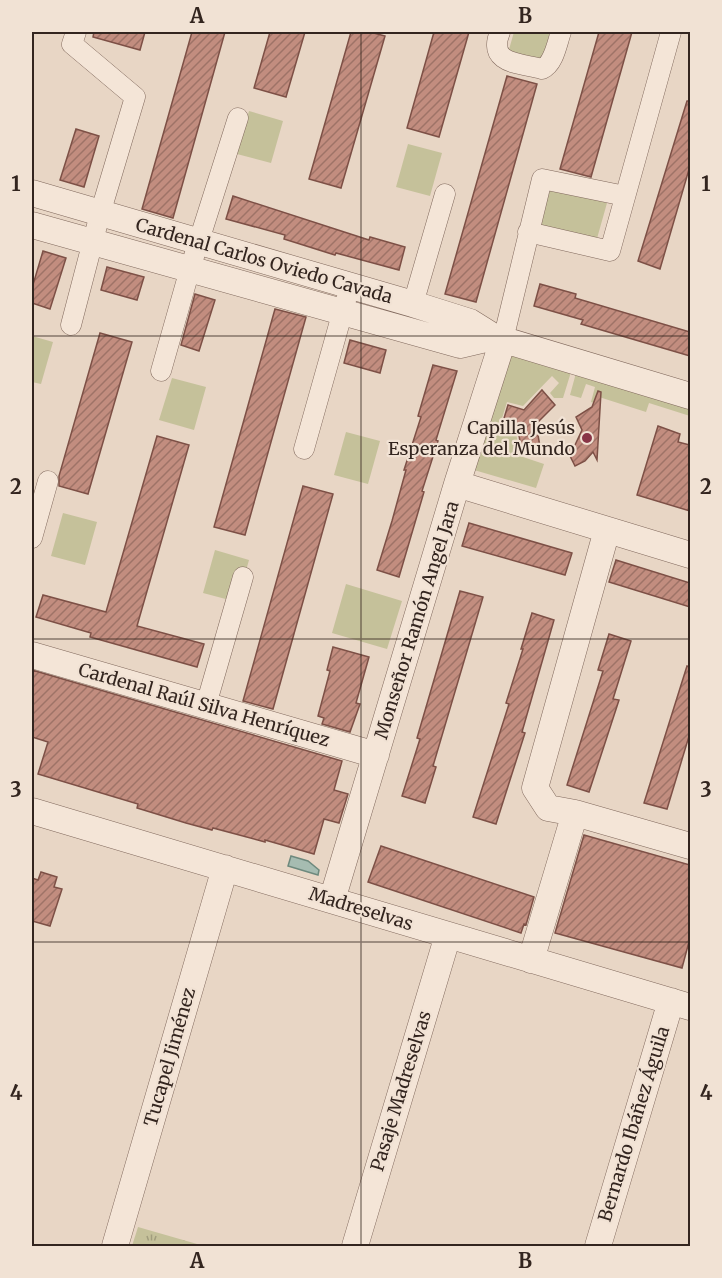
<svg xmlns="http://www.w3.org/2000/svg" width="722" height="1278" viewBox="0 0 722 1278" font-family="Merriweather,serif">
<defs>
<pattern id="park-tufts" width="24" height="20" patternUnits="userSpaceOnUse" patternTransform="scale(1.5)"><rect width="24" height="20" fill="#c5c19a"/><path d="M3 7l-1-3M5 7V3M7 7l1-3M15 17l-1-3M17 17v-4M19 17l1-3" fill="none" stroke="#a19d7d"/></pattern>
<pattern id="building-hatch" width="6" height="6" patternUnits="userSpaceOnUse" patternTransform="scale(1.5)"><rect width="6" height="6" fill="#c28d7f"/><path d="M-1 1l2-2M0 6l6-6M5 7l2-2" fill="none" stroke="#9e7367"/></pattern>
</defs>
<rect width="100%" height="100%" fill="#e8d6c5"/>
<!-- grass -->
<path fill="#c5c19a" d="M514,32h36l-10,38 -34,-10z
M249,111l34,10 -12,42 -34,-9z
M408,144l34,9 -12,43 -34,-9z
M551,187l56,16 -11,39 -57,-15z
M32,336l21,6 -12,42 -9,-2z
M507,353l64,19 -8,26h-9l-4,-5 9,-10 -7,-7 -29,30 -16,-4 -8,26 17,5 4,23 24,8 -8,24 -62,-18z
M576,373l114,33v10l-41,-13 -3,9 -47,-15 -3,7 -5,-2 4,-15 -9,-3 -5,14 -11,-3z
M172,378l34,9 -12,43 -35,-10z
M346,432l34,9 -12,43 -34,-9z
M63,513l34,9 -12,43 -34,-9z
M215,550l34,10 -12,42 -34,-9z
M346,584l56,17 -15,48 -55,-16z"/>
<!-- park -->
<path fill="url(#park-tufts)" d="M138,1227l66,19h-72z"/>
<!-- water -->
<path fill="#a6bcb1" stroke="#6e897d" stroke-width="1.5" d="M291,856l17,5 11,9 -1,5 -30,-9z"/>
<!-- building -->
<path fill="url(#building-hatch)" stroke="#7d5046" stroke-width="1.5" d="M94,32h51l-5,18 -47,-13z
M192,32h33l-52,186 -31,-9z
M270,32h35l-19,65 -32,-9z
M351,32h19l15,4 -44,152 -32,-9z
M434,32h35l-30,105 -32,-9z
M599,32h33l-41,145 -31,-8z
M507,76l30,8 -61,218 -31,-8z
M687,101h3v65l-30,103 -22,-8z
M76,129l23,7 -15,51 -24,-7z
M233,196l136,44 1,-3 35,10 -6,23 -63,-17 -1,2 -51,-16 1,-4 -59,-16z
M43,251l23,7 -16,51 -18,-6v-15z
M107,267l37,10 -7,23 -36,-10z
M540,284l36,10 -1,4 115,34v24l-109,-32 2,-4 -49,-14z
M195,294l20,6 -16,51 -18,-6z
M275,309l31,8 -61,218 -31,-8z
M100,333l32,9 -44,152 -29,-8v-10z
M350,340l36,10 -6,23 -36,-10z
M433,365l24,6 -21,69 2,1 -16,50 2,1 -25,85 -22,-7 15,-49 14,-51h-2l17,-53 -3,-1z
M542,390l13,15 -19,19 5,28 -19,2 -4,-25 -16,-4 6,-20 16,5z
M598,391l3,1 -4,68 -4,-8 -8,9 -10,5 -8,-16 8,-5 7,-15 -6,-13 16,-10z
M658,426l22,8 -2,8 12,3v66l-53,-16z
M157,436l32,9 -52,181 67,18 -7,23 -107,-30 1,-4 -55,-16 7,-22 63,17z
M303,486l30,8 -60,215 -30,-8z
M469,523l103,30 -7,22 -103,-29z
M616,560l74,23v24l-81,-25z
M460,591l23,6 -50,169 3,1 -11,36 -23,-7 18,-57 -3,-1z
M532,613l22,7 -32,112 3,1 -29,91 -23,-7 36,-113 -3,-1 17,-54h-2z
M609,634l22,7 -18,58 6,1 -30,92 -22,-7 36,-114 -5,-1z
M333,647l36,10 -13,46 4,1 -10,28 -28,-8 2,-6 -6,-2 12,-45 -3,-1z
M687,666l3,1v66l-23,76 -23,-6z
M32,670l310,91 -8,29 14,4 -9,29 -15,-4 -10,35 -49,-14v2l-52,-14 -1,2 -26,-7 -49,-15 1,-4 -100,-30 10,-32 -16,-5z
M584,835l106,30v73l-8,30 -127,-35z
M381,846l153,51 -8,28 -2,-1 -3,9 -153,-51z
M41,872l16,5 -3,10 8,2 -12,37 -18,-5v-43l6,2z"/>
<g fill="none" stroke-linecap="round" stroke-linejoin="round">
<defs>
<path id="pedestrian" d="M500,32c-13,32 19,31 42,37 12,-5 15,-26 19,-37
M528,232l82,19 61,-219
M413,304l32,-110
M71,325l29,-111 35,-117 -63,-53 4,-12
M503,340l39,-161 83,17
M161,371l29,-102 48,-151
M304,449l42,-149
M32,538l16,-57
M206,705l37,-128"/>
<path id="minor" d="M32,193l381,111 57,18 24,15 196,59
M32,225l428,120 34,-8
M457,484l233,71
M607,530l-72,258 13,20 27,5 115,33
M32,655l344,100
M32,811l658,196
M332,900l125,-416 46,-144
M531,960l44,-147
M115,1246l110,-378
M355,1246l93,-311
M598,1246l73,-245"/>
</defs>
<!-- pedestrian casing -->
<use href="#pedestrian" stroke="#81695d" stroke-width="21"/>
<!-- minor casing -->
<use href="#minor" stroke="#81695d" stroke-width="27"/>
<!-- pedestrian -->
<use href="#pedestrian" stroke="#f4e5d7" stroke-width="20"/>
<!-- minor -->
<use href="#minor" stroke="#f4e5d7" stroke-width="26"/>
</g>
<!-- grid -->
<path fill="none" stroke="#33251f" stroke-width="1.5" stroke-opacity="0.55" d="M361,32v1214M32,336h658M32,639h658M32,942h658"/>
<!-- markers -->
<circle fill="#893547" stroke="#f1e2d4" stroke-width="2" cx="587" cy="438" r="6"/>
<g text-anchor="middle" stroke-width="4.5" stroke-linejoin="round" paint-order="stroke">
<!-- street labels -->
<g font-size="18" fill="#33251f" stroke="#f1e2d4">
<text transform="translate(264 261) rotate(16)" y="6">Cardenal Carlos Oviedo Cavada</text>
<text transform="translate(417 620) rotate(-73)" y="6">Monseñor Ramón Angel Jara</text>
<text transform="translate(204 705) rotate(16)" y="6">Cardenal Raúl Silva Henríquez</text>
<text transform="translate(361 909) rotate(17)" y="6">Madreselvas</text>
<text transform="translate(170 1057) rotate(-74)" y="6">Tucapel Jiménez</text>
<text transform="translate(401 1091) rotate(-73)" y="6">Pasaje Madreselvas</text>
<text transform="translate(634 1124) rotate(-73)" y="6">Bernardo Ibáñez Águila</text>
</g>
<!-- poi labels -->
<g font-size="18" fill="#33251f" stroke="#f1e2d4" text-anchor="end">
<text x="575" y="434">Capilla Jesús<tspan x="575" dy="21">Esperanza del Mundo</tspan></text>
</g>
</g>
<!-- border -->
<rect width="722" height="1278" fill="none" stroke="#f1e2d4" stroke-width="66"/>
<rect x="33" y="33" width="656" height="1212" fill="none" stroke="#33251f" stroke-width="2"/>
<g font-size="20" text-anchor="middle" font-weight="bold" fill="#33251f">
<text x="197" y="23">A</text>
<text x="525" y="23">B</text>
<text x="16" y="191">1</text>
<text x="706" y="191">1</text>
<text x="16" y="494">2</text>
<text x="706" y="494">2</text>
<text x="16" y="797">3</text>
<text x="706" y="797">3</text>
<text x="16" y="1100">4</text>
<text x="706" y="1100">4</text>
<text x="197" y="1268">A</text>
<text x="525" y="1268">B</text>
</g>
</svg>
